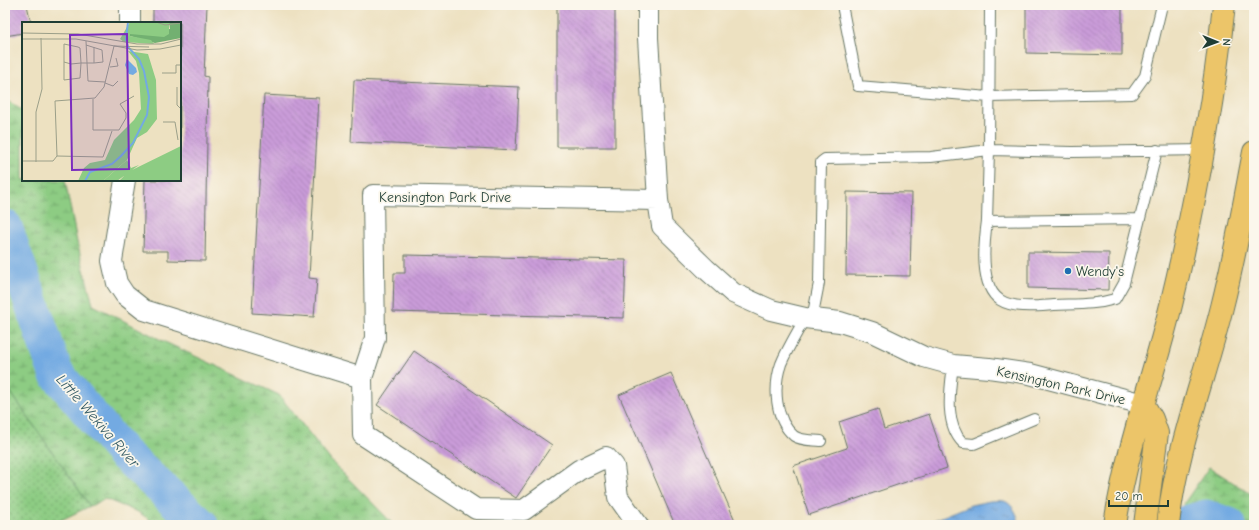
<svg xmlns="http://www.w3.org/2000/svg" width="1259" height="530" viewBox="0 0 1259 530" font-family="'Comic Neue',sans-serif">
<defs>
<pattern id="grass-dots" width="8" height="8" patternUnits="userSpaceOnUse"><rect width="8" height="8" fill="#8dcc83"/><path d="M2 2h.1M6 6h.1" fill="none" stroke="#73a76c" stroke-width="1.8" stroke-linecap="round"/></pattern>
<pattern id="wetland-marsh" width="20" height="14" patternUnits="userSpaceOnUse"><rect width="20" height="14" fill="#8dcc83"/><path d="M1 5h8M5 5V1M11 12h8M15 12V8" fill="none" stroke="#73a76c"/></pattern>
<pattern id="water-ripples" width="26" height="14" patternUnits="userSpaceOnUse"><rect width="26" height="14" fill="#73aae2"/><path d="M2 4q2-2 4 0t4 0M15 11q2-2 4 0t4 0" fill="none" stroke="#5e8cb8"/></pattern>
<pattern id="building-back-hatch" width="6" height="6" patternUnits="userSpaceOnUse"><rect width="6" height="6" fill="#ca9bd9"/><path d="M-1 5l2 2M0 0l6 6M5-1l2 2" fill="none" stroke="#a380b1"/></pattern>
</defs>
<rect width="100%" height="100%" fill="#fbf7ec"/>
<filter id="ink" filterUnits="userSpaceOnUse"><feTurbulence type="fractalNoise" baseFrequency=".025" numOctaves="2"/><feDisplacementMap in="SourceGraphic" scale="8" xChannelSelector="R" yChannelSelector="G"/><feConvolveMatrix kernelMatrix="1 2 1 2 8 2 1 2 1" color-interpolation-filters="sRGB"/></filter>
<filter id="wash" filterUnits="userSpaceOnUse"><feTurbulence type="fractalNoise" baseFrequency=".012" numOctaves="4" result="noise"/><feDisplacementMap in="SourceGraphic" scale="16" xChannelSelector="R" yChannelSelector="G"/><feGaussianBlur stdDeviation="0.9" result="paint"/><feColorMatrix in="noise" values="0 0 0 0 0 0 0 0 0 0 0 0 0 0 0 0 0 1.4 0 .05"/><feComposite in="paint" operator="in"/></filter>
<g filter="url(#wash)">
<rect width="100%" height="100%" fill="#ede1c1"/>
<!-- grass -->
<path fill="url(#grass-dots)" stroke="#56845c" d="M5,384l85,122 -39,19h-46z"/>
<!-- wetland -->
<path fill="url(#wetland-marsh)" stroke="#56845c" d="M5,99l18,12v69h42l12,62 16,63 74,38 112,52 53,67 62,63h-236l-20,-13 -33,-13 -15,7 -85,-122z
M1209,467l45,29v29h-74l3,-20z"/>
<!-- water -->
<path fill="url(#water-ripples)" stroke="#49748b" d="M990,501c4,0 10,-1 14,0 8,2 16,16 14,24h-96l49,-20z"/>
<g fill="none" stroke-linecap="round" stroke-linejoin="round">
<!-- river -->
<path stroke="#73aae2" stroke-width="35" d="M5,227l51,146 67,80 78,72
M1179,525l27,-8 23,8"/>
</g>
<g id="blocks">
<!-- building -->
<path fill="url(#building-back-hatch)" d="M5,5h22l4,18h-8v10l-18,3z
M153,5h54l-3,71 4,1 -3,184 -37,-1v-9h-25l2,-71h35v-157h-27z
M557,5h58v142h-58z
M1026,5h96v50l-96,-2z
M354,80l165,7 -3,63 -165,-8z
M264,95l55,3 -10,180 8,1 -3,38 -62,-4z
M847,192l65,1 -2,83 -64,-1z
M1028,252l81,1 -1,37 -80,-2z
M405,255l221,5 -2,58 -231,-6 1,-39h11z
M414,351l138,94 -36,53 -139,-93z
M671,373l66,152h-62l-56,-130z
M878,409l6,20 45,-15 18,54 -138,47 -16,-49 54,-18 -8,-26z"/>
</g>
</g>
<g filter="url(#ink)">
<use href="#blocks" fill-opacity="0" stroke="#677665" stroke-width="1"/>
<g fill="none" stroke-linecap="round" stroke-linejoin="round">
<defs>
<path id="service" d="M842,5l16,81 131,11 143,-3 13,-18 17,-71
M1139,219l-152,2 2,-71 83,2 132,-2
M987,221c-3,22 -8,65 13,79 14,9 38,6 54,5 21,-1 41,0 61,-6l9,-16 33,-133
M805,318c-8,15 -18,31 -24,46 -8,23 -6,56 13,72 7,5 19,4 27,5
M812,319l7,-36 2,-121 4,-3 106,-2 58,-7 1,-145
M953,365c-3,24 -9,59 10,78l11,1 60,-25"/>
<path id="minor" d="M648,5v33l10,162 4,26 44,43 27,24 38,17 34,8 35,4 32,10 52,25 29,8 36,3 41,6 113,30
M130,23v-18
M125,180l-13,81 5,22 8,12 19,15 218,68
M638,525l-20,-28 -4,-31 -8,-9 -27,13 -55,40 -48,-1 -113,-74 -1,-57 13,-40 -2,-143 285,5"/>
<path id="primary" d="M1143,404l9,15 5,14 -12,92
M1115,525c11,-75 38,-146 56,-220 24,-99 42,-199 53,-300
M1168,525c8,-75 36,-145 54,-218 13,-51 22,-103 32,-155"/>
</defs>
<!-- service casing -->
<use href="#service" stroke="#677665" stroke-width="12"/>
<!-- minor casing -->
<use href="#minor" stroke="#677665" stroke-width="22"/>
<!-- primary casing -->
<use href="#primary" stroke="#677665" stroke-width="24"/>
<!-- service -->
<use href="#service" stroke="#fff" stroke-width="10"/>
<!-- minor -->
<use href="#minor" stroke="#fff" stroke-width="20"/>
<!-- primary -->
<use href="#primary" stroke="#ecc569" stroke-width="22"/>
</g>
</g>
<!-- markers -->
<circle fill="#1f6fb2" stroke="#fbf7ec" stroke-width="1.5" cx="1068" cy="271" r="4"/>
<g text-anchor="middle" stroke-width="3.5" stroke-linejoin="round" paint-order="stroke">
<!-- street labels -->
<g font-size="14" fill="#1f3d34" stroke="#fbf7ec">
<text x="445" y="202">Kensington Park Drive</text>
<text transform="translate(1061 385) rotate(13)" y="5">Kensington Park Drive</text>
</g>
<!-- poi labels -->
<g font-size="14" fill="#1f3d34" stroke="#fbf7ec" text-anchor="start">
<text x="1076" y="276">Wendy's</text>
</g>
<!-- water labels -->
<g font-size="15" font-style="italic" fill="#385e68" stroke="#fbf7ec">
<text transform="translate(98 421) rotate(49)" y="5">Little Wekiva River</text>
</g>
</g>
<!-- overview -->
<g transform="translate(22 22)">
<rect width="159" height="159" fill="#ede1c1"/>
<path d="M159,124v35h-62l9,-9zM105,138l4,8 8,-3 -22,16h-14z" fill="#8dcc83"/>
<path d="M147,0h12v16l-26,5 -25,-7v-2l40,-5z" fill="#72b071"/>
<path d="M108,0h39v12l-5,3 -34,-3v2l21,4 3,4 -30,-2 -4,-3zM106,29l20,3 8,26 1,39 -10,13 -10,6 -10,22 -24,21h-25l6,-13 6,-5 15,-3 9,-20 20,-20 7,-11 -2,-36 -3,-12z" fill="#8dcc83"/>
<path d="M105,37l9,9 1,4 -4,3 -4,-1 -4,-9z" fill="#73aae2"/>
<path fill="none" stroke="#73aae2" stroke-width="2" d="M63,159l5,-9 22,-8 9,-8 12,-13 14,-28 2,-18 -5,-26 -5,-12 -11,-12 -2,-8 2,-17"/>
<path fill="none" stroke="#9b9f89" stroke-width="1" d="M134,0l9,3 16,-2M0,11l56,1 59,10h24l20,-5M0,17h54l61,11 23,-1 21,-4M64,19l1,22h7v-16M64,23l16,5 1,12 -9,1M92,24l35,1M42,40v18l16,-2 1,-15 -1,-15 -2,-1 -14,-3v18l7,2 10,-1h6l1,18 17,1M88,45l8,-1 -2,-8M140,51h14v-8h5M83,61l8,3 5,-5M155,65v18l3,3M71,77v31h26l7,-12v-5l-6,-9 14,-8M141,100h12l3,18M35,134l-2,-55 40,-3 9,-11 10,-41M0,139h31l4,-5 46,1 9,-26M14,140v-50l6,-23 -1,-51"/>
<path fill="#7b2cbf" fill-opacity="0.15" stroke="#7b2cbf" stroke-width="2" d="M105,12l2,135 -57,1 -2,-135z"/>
<rect width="159" height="159" fill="none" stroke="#1f3d34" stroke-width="2"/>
</g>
<!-- margin -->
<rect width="1259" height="530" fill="none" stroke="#fbf7ec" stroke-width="20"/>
<!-- north arrow -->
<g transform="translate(1217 42) rotate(91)" stroke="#fbf7ec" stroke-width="3" paint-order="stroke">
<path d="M0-3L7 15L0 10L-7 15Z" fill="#1f3d34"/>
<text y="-6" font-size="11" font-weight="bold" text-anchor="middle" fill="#1f3d34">N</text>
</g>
<!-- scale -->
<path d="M1109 500v6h59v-6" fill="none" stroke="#1f3d34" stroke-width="2"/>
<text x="1115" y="500" font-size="12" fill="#1f3d34" stroke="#fbf7ec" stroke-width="3" paint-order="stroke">20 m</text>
</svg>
